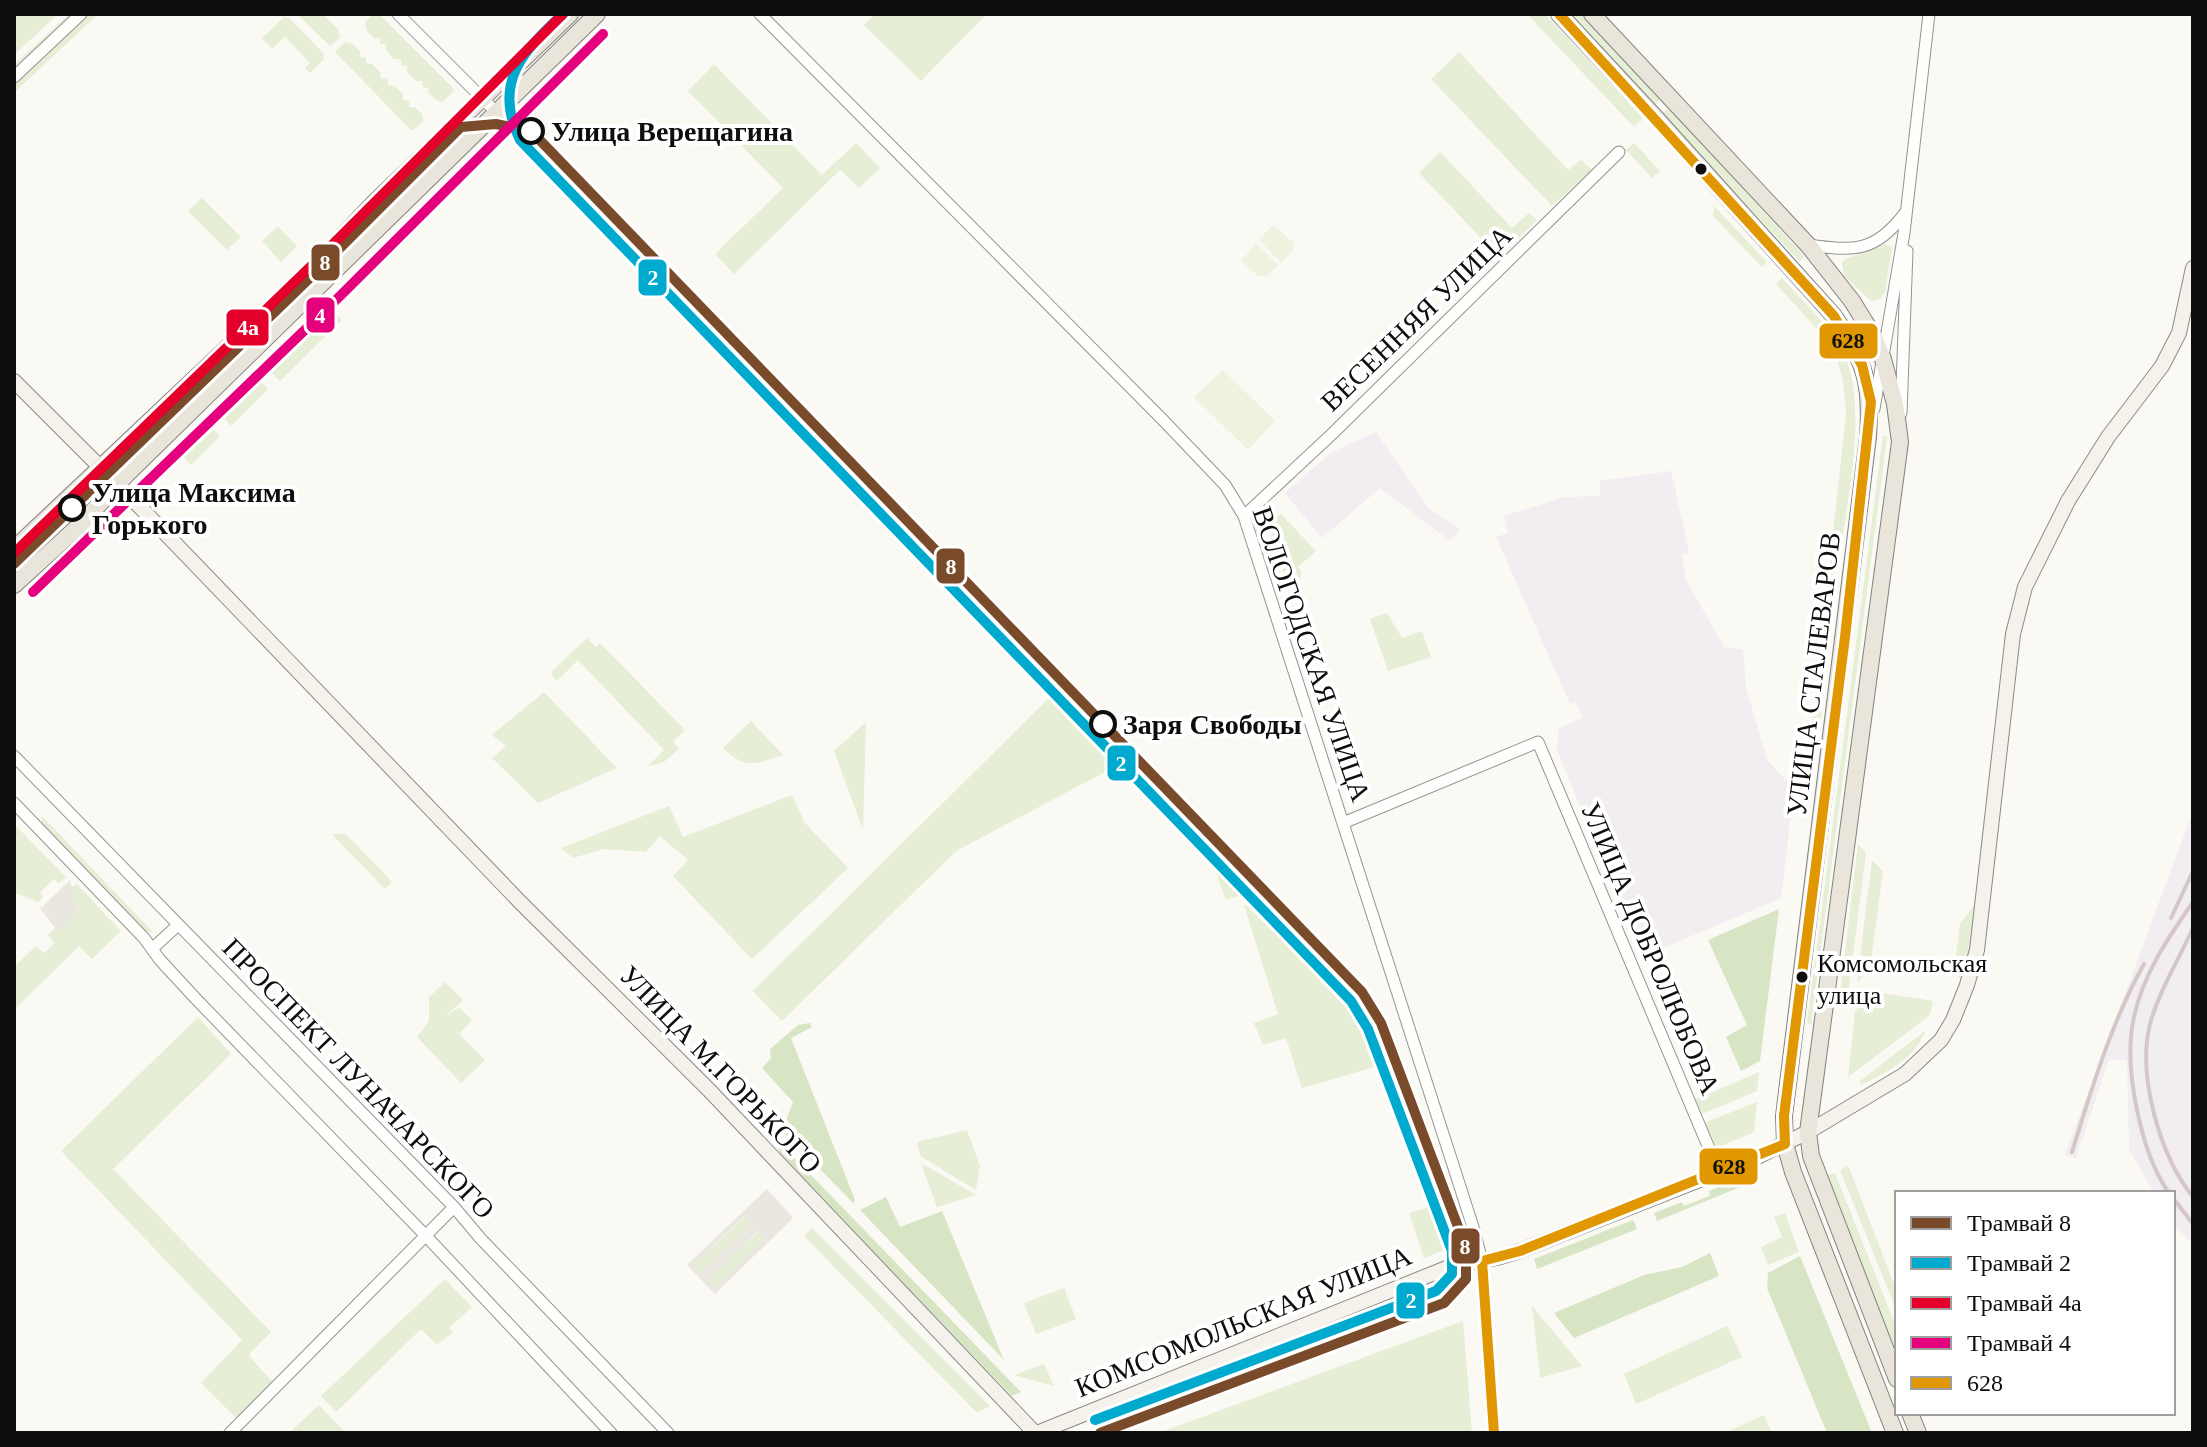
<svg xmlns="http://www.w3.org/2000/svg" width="2207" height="1447" viewBox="0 0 2207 1447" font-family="Georgia,serif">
<rect width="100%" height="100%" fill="#faf9f4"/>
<!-- industrial -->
<path fill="#f1edf0" d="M1376,432l52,76 32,21 -10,12 -70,-53 -58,50 -37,-45 47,-41z
M1671,471l18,82 -7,2 4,25 38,67 19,3 3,38 21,72 27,29 -13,109 -137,58 -47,-112 13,-7 -7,-15 -14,6 -32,-78 2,-22 24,-10 -7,-16 -6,2 -74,-167 12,-4 -4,-17 60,-19 36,-1v-15z
M2193,811v433l-20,-20v-31h-19l-25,-44 -2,-89h-18l-33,98 -11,-3z"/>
<!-- green -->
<path fill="#e6eed6" d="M14,14h44l-44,41z
M69,14h29l-84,79v-28z
M297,14h26l15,15 2,8 -10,9z
M374,14h5l76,76 -13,12 -6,-2 -8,-7 1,-5 -6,-1 -1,-6h-6l-9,-9v-6l-6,-1v-6h-7l-8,-9v-6h-6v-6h-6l-7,-7 -2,-9z
M875,14h112l-66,67 -57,-56z
M1527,14h18l98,104 -9,9z
M1570,14h12l79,85 -6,6z
M284,17l6,2 33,34 1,6 -14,14 -5,-5 5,-5 -25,-26 -13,12 -10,-11z
M345,42l8,2 7,7v6h6v6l6,1 8,8 1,6 6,1 1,6 6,1 9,8v6l6,1v6h6l7,7 1,7 -11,10 -77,-79z
M1459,52l109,118 13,-10 11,10 -40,36 -121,-127z
M714,64l108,111 34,-32 24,25 -21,20 -19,-18 -106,104 -19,-20 68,-66 -95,-97z
M1669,108l135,148 -4,6 -138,-148z
M1634,143l26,28 -8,7 -26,-28z
M1440,152l72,76 17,-15 8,7 -38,37 -80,-84z
M202,198l39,39 -14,13 -39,-39z
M1714,206l53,56 -5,5 -49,-51z
M278,226l19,20 -16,16 -19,-21z
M1886,244l6,4 -7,44 -5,7 -9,2 -27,-25 -2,-14 4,-3z
M1782,278c21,24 49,48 62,77 25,52 2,150 -5,208l-5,7 -7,60 -5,5 24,-220c-1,-19 -2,-38 -10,-56 -13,-28 -40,-52 -60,-75z
M329,306l13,14 -62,61 -14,-14z
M1417,320l9,9 -16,16 -8,-9z
M256,377l12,12 -37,37 -12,-13z
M208,424l12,12 -29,29 -12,-13z
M1883,435l4,2 -76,588 -4,-2z
M1281,514l35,37 -18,16 4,5 -3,8 -12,4 -19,-61z
M1259,521l20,62 -8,-3 -16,-53z
M1387,613l15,25 20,-7 9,26 -43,14 -18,-52z
M587,638l9,9 4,-4 85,87 -12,12 6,7 -15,13 -16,4 16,-16 -86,-90 -21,21 -5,-5 1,-6z
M1830,646l-13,102 -8,-5 12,-91z
M544,692l73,76 -79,35 -46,-45 14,-12 -14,-11z
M1051,696l67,69 -162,86 -174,170 -29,-30z
M751,721l32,34c-28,9 -37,15 -60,-7z
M866,722l-3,108 -29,-79z
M792,795l13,28 43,45 -96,91 -79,-83 15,-16 -28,-24 -14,16 -42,-3 -31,9 -12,-10 108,-42 14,31z
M42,816l111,116 -9,-1 -103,-106z
M14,824l52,53 -7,6 -5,-4 -14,13 3,5 -5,5 -24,-10z
M1202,833l53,57 -29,10z
M332,834h14l46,48 -7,7z
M1858,844l8,9 -18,141 -9,7z
M1872,860l11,11 -13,98 -13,13z
M77,884l44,47 -29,28 -13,-13 -65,64v-43l22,-21 8,7 11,-10 -7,-8 8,-8 3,4 20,-18 -7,-26z
M1244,905l25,2 83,87 20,26 16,43 -86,25 -16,-50 -23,7 -9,-22 24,-9z
M1974,905l4,5 -16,72 -8,-12 6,-46z
M445,982l18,18 -19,18 15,-11 13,13 -13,14 26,26 -24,23 -44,-46 12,-16v-24z
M1875,992l58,9 -3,14 -82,62 7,-66z
M198,1017l33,37 -118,115 158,163 -21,21v4l26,29 -37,35 -38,-38 41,-43 -181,-189z
M1926,1030c-12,29 -38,42 -65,55l-1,-4z
M1759,1072l-2,19 -57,24 -6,-15z
M1757,1102l-3,30 -40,17 -10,-26z
M967,1130l13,36 -4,24 -56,-34 -3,-14z
M921,1163l55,32 -39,12z
M1848,1165l49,127v20l-57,-142z
M1835,1173l62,156v28l-73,-181z
M1436,1205l14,43 -26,10 -15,-45z
M1785,1213l14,39 -31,13 -7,-18 21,-10 -8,-20z
M745,1216l7,8 -50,49 -7,-9z
M812,1228l178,178 -13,7 -173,-177z
M759,1231l7,8 -50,48 -8,-8z
M445,1279l27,28 -23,21 4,4 -16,13 -16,-16 -85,83 -15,-16z
M1064,1288l12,31 -40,15 -12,-31z
M1532,1306l50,60 -42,12z
M1463,1321l9,112h-313z
M1727,1326l15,31 -106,47 -12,-30z
M1044,1364l10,22 -40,-11z
M319,1405l27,28 -55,-2z
M1764,1415l8,18h-47z"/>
<!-- forest -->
<path fill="#d7e5c5" d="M1779,909l-19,152 -19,10 -15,-34 21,-12 -39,-85z
M810,1023l2,4 -21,11 64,162 -2,3 -71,-73 11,-28 -31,-34 9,-10 -1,-9 28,-24z
M782,1145l239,247 -9,4 -230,-238 -4,-9z
M1757,1171l3,8 -103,42 -3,-8 28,-11 2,4 23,-9 3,-2 -1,-4z
M886,1197l14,30 42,-16 62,149 -144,-150z
M1633,1220l4,9 -100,40 -3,-10z
M1710,1253l9,23 -145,62 -20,-25 90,-38 38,-8z
M1800,1256l72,177h-45l-60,-145 1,-15z"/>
<!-- pitch -->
<path fill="#eef2df" d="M1273,225l21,18 -1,7 -12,13 -22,-23z
M1256,244l22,21 -11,11h-9l-17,-15z
M1223,370l52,51 -27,29 -54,-53z"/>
<!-- plaza -->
<path fill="#eae7e0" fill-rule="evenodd" d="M70,880l9,33 -20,19 -19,-23z
M767,1189l26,29 -78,76 -28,-29zM744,1216l8,8 -50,48 -7,-8zM758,1231l7,8 -50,48 -6,-8z"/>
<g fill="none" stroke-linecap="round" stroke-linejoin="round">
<defs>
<path id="street" d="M398,14l99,99
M760,14l403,406 62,65 19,31 229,711 9,34 12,172
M14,77l67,-63
M1808,245c46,6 67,8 97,-32
M1874,409l30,-176 25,-219
M1901,413l6,-162
M1244,516l88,-82 287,-282
M14,756l440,451 27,32 187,194
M14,803l130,135 16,22 37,40 229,236 185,197
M1343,823l195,-81 181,430
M153,948l25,-23
M230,1433l224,-226"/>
<path id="secondary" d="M14,381l127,127 380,395 188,187 326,343
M1037,1433l412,-166 48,-9 23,-7 235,-93 53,-26 97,-58 36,-34 12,-20 14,-35 10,-35 36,-316 12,-47 43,-86 40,-64 54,-71 17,-33 14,-65"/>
<path id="primary" d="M1559,14l96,103 179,199c31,45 38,68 34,121l-84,679 1,28 8,28 102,261
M1592,14l216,231 44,56 21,34 10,24 12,45 5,38 -92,690 3,24 86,223
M14,549l297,-280 64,-67 195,-188
M14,585l66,-60 47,-51 470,-460
M1910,1413l8,20"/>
</defs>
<!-- street casing -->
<use href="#street" stroke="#949492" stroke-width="13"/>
<!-- secondary casing -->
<use href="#secondary" stroke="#8b8a88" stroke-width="16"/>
<!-- primary casing -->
<use href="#primary" stroke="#82817f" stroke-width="18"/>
<!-- street -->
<use href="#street" stroke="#fefefd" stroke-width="11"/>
<!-- secondary -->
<use href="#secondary" stroke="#f4f2eb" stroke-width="14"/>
<!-- primary -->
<use href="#primary" stroke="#eae5db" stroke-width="16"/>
<!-- rail -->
<path stroke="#d5c7c8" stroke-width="4" d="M2171,918l22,-47
M2193,928c-14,31 -34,63 -43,96 -13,52 10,132 43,173
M2072,1152c20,-64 39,-129 72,-188
M2169,1193c-28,-39 -45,-124 -36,-171 8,-45 35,-84 60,-120
M2173,1198l20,26"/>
<defs>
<path id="bus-1" d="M1494,1433l-12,-172 38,-10 265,-107 -1,-28 61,-479 26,-235 -9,-37 -28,-49 -275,-302"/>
</defs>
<!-- bus-1 casing -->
<use href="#bus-1" stroke="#fff" stroke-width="16"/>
<!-- bus-1 -->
<use href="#bus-1" stroke="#e09701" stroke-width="10"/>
<defs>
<path id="tram-1" d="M14,564l301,-291 146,-146 35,-3 35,7 831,861 19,31 85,225v31l-22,24 -344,130"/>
<path id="tram-2" d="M563,14c-40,37 -71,69 -43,126l831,861 17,28 84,222v23l-16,17 -341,129"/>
<path id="tram-3" d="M14,553l295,-285 254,-254"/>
<path id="tram-4" d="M33,592l305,-294 265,-264"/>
</defs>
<!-- tram-1 casing -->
<use href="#tram-1" stroke="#fff" stroke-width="16"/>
<!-- tram-2 casing -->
<use href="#tram-2" stroke="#fff" stroke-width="16"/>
<!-- tram-3 casing -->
<use href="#tram-3" stroke="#fff" stroke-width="16"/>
<!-- tram-4 casing -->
<use href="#tram-4" stroke="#fff" stroke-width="16"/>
<!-- tram-1 -->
<use href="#tram-1" stroke="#7a4b2a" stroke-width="10"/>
<!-- tram-2 -->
<use href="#tram-2" stroke="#00a9ce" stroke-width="10"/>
<!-- tram-3 -->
<use href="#tram-3" stroke="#e4002b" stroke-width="10"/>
<!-- tram-4 -->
<use href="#tram-4" stroke="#e5007d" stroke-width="10"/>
</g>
<!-- markers -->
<g fill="#fff" stroke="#0e0e0e" stroke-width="4">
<circle cx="531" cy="131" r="12"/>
<circle cx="72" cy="508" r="12"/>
<circle cx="1103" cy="724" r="12"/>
</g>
<g fill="#0e0e0e" stroke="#fff" stroke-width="3">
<circle cx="1701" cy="169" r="7"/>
<circle cx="1802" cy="977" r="7"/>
</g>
<g text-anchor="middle" stroke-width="8" stroke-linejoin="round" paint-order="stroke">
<!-- bus labels -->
<g font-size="26" fill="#0e0e0e" stroke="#fff" text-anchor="start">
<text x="1817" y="972">Комсомольская<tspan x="1817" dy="32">улица</tspan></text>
</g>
<!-- stop labels -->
<g font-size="28" font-weight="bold" fill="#0e0e0e" stroke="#fff" text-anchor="start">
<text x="551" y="141">Улица Верещагина</text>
<text x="92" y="502">Улица Максима<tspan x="92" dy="32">Горького</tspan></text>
<text x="1123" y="734">Заря Свободы</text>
</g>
<!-- street labels -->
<g font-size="28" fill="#0e0e0e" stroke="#fff">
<text transform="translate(1416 318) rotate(-44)" y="10">ВЕСЕННЯЯ УЛИЦА</text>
<text transform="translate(1312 654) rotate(71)" y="10">ВОЛОГОДСКАЯ УЛИЦА</text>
<text transform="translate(1813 674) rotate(-83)" y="10">УЛИЦА СТАЛЕВАРОВ</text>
<text transform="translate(1651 948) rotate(67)" y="10">УЛИЦА ДОБРОЛЮБОВА</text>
<text transform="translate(721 1069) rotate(46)" y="10">УЛИЦА М.ГОРЬКОГО</text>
<text transform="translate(359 1078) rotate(46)" y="10">ПРОСПЕКТ ЛУНАЧАРСКОГО</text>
<text transform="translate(1243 1321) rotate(-22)" y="10">КОМСОМОЛЬСКАЯ УЛИЦА</text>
</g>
</g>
<g stroke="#fff" stroke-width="3">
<rect x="310" y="243" width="31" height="39" rx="8" fill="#7a4b2a"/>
<rect x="637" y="258" width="31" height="39" rx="8" fill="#00a9ce"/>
<rect x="305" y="296" width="31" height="38" rx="8" fill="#e5007d"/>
<rect x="225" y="308" width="45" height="39" rx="8" fill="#e4002b"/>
<rect x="1818" y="322" width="61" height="38" rx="8" fill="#e09701"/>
<rect x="935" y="547" width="31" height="38" rx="8" fill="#7a4b2a"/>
<rect x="1106" y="744" width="31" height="38" rx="8" fill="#00a9ce"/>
<rect x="1698" y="1147" width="61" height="39" rx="8" fill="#e09701"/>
<rect x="1450" y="1227" width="31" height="38" rx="8" fill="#7a4b2a"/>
<rect x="1395" y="1281" width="31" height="39" rx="8" fill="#00a9ce"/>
</g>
<g font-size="22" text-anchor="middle" font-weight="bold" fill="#fff">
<text x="325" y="270">8</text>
<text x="653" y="285">2</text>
<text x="320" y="323">4</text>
<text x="248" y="335">4а</text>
<text x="951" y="574">8</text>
<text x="1121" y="771">2</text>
<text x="1465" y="1254">8</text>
<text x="1411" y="1308">2</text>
</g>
<g font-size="22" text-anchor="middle" font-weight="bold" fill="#111">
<text x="1848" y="348">628</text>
<text x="1729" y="1174">628</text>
</g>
<!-- border -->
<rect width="2207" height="1447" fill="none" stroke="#0e0e0e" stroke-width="32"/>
<!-- legend -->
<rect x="1895" y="1191" width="280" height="224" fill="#ffffff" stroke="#9f9f9f" stroke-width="2"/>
<rect x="1911" y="1217" width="40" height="12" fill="#7a4b2a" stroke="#9f9f9f" stroke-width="2"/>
<text x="1967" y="1231" font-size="24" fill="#0e0e0e">Трамвай 8</text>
<rect x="1911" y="1257" width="40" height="12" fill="#00a9ce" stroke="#9f9f9f" stroke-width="2"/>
<text x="1967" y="1271" font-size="24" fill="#0e0e0e">Трамвай 2</text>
<rect x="1911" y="1297" width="40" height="12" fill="#e4002b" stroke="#9f9f9f" stroke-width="2"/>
<text x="1967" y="1311" font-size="24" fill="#0e0e0e">Трамвай 4а</text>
<rect x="1911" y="1337" width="40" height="12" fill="#e5007d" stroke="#9f9f9f" stroke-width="2"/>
<text x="1967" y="1351" font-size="24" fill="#0e0e0e">Трамвай 4</text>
<rect x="1911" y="1377" width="40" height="12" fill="#e09701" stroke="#9f9f9f" stroke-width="2"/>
<text x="1967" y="1391" font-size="24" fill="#0e0e0e">628</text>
</svg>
